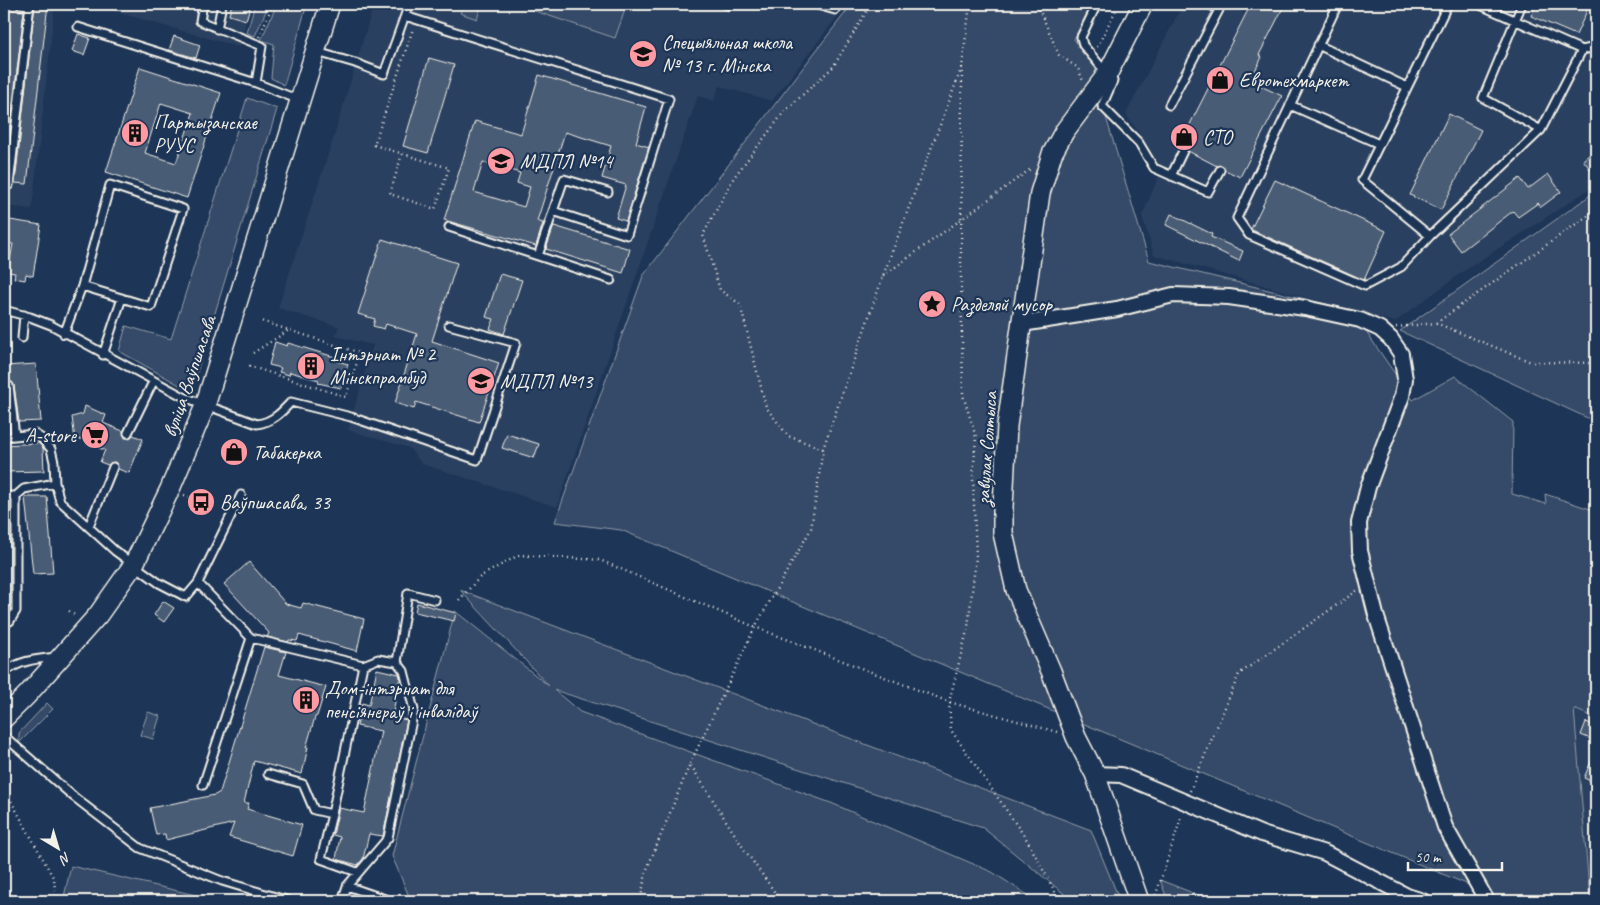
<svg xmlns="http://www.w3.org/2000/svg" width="1600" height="905" viewBox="0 0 1600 905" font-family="Caveat,sans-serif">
<rect width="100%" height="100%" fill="#1d3557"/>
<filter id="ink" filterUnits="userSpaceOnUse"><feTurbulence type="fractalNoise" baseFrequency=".02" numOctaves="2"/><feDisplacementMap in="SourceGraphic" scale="10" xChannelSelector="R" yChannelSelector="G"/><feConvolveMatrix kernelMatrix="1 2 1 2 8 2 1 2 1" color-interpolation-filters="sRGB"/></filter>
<g filter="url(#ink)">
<!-- built -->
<path fill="#2a4060" d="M4,4h51l-23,205 -28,-3z
M88,4h163l-12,43z
M374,4h473l-75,97 -53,-15 -5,15 -16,-5 -141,411 -135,-43 -13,-16 -61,-18 25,-85 -38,-9 4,-9 -61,-19 56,-172z
M1183,4h43l20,10 5,-10h345v181l-132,86 -69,51 -241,-67 -12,-39 20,-48 -36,-54z
M1574,709l22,9v183h-6z"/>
<!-- green -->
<path fill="#354a67" stroke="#949ea8" d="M255,4h14l-14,32 -8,-3z
M277,4h30l-23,81 -13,-7 3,-34 -13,-4z
M464,4h18l-5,15 -17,-6z
M528,4h99l-12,34 -89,-30z
M852,4h240l-18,35 22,30 -2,8 55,184 202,49 62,90 42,-24 58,46 -1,72 34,10 -1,-10 51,17v207l-22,-9 16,192h-83l-886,-371 -66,-8 88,-246z
M247,98l30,11 -83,273 -11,5 -64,-36 7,-25 45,13z
M1596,191v231l-196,-91z
M460,590l631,240 29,71h-47l-90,-73 -429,-138 26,22 251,91 161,69 45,29h-626l-19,-45 63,-245 94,75z
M47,703l6,6 -34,34v-10z
M148,712l12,4 -7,23 -13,-4z
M71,866l150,35h-158z
M1160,880l53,21h-45z"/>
<!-- building -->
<path fill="#485b74" stroke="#f4f1e8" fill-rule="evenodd" d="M35,4h13l-21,180 -12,-1z
M232,4h19l-5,16 -17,-5z
M1251,4h34l-26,51 3,2 -12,24 32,15 -42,81 -15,-7 -3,-5 -5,1 -29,-15 -2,-5h-7z
M1536,4h54l-14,31 -45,-19z
M4,9l20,2 -20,168z
M78,34l12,4 -6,17 -12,-4z
M174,36l26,9 -4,13 -27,-8z
M429,58l25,7 -26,88 -25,-7z
M140,67l81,26 -34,105 -81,-26zM161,103l32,10 -17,50 -31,-10z
M539,75l107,32 -10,36 13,4 -23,74 -10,-3 10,-33 -24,-7 9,-32 -46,-14 -28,89 6,2 -7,23 -92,-26 31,-99 46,13zM483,162l37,11 -3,10 13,4 -6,20 -50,-15z
M1449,114l32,16 -40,80 -31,-15z
M1596,149v27l-13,-16z
M1548,174l13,18 -20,15 -3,-4 -20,14 -5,-6 -52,40 -13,-17 72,-56 8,11z
M1275,180l111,51 -22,49 -112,-50 -1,-1z
M1171,214l41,20 -1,3 32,14 -4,10 -73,-36z
M4,219l37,6 -8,51 -7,-2 -1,6 -11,-2 1,-5 -7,-1 5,-28 -9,-1z
M554,226l76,23 -7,24 -77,-24z
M382,239l75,24 -25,78 67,22 -20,59 -63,-20 -2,7 -19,-6 22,-69 -31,-10 -2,5 -11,-3 2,-7 -17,-5z
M500,274l22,6 -18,54 -14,-5 4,-10 -8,-2z
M275,342l12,4 1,-3 50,15 -1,3 11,3 -7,24 -23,-5 1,-3 -29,-8 -1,3 -10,-3 2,-4 -12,-3z
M36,364l5,57 -22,1 -5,-37 -5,-4 -4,1 -1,4v-20z
M4,387l4,36h-4z
M85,406l21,9 -3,8 20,8 2,7h4l4,-3 10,4 -14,34 -11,-4 -1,-5 -2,-2 -5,1 -2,2 -8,-3 5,-12 -19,-6v-6l-11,2 -3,-23 11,-3z
M507,434l32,10 -5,14 -32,-10z
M39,443l4,5 1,23 -40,1v-27z
M25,497h22l6,76 -20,1z
M249,562l37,42 15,4 2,-5 61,16 -7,32 -58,-16 -2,6 -8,-1 -1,2 -21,-5 2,-4 -45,-49z
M163,601l11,7 -10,14 -10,-7z
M417,603l39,10 -2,8 -39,-9z
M264,647l22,5 -7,23 47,12 -9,29 -2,1 -9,31 2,-1 -6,27 -48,-13 -10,42h5l-2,6 55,16 -9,31 -64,-19 5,-14 -68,17 -1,-6 -9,1 -6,-27 65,-13 5,-3z
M377,669l22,5 1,3 -8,40 15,3 -24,116 -14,-2 -6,25 -5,6 -22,-6 4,-22 -7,-2 6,-27 25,5 17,-82 -24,-5 5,-23 7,2z
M1586,722l10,4v15l-15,-6z
M1596,750v33l-12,-5z"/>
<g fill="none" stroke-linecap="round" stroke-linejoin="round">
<defs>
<path id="lane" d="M20,4l10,1
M203,4l-3,17 62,25 -6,37 43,17
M724,4l4,1v-1
M814,4l21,6 4,-6
M1097,4l-16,33 2,8 30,36 -11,25 37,37 15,25 54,24 12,-22
M1338,4l-101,214 12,17 116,51 36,-19 29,-31 111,-106 41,-80
M1478,4l104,46 14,-3
M1522,4l-39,94 58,32
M405,16l264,83 -42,136 -74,-24
M78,27l178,56
M217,29l5,-25
M1318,45l89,42
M317,52l38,11 29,11 25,-70
M1169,105l50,-95 -10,-6
M1290,105l89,39
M1171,176l12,-25
M4,184l5,1 21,-181
M449,227l89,29 26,-77 44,13
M1430,236l-68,-56 86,-176
M538,256l73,24
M4,310l26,7 21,8 133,72 73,27c15,-2 24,-11 34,-22l60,15 126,43 39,-117 -67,-18
M64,334l18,-48 28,-101 73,24 -32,98 -69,-21
M22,338l2,-23
M103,355l19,-57
M9,386l6,50
M128,433l25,-51
M4,437l31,-3 6,4 10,11 3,13 1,21 5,18 55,50 44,32 27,14 12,-14 43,-88
M4,496h12
M89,526l24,-59
M198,583l53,55 -48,147
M4,623l6,-2 6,-10v-115l8,-7 31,-6
M251,638l112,27 15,-6 19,3 11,-69 27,7
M4,673c15,-13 33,-14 52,-16
M4,736l70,61 66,51 82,33 67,20
M268,774l35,10 11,26 18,4 31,-149
M332,814l-11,45 36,13
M347,886l41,-48 26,-128 -10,-39 -7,-9
M342,901l5,-15 38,13v2"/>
<path id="street" d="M1022,324l95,-15 56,-14 56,2 76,11 55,12 20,9 11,10 10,15 4,25 -3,17 -34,91 -9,36 1,28 16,64 69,212 42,74
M1095,774l26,1 141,59 63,19 82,43 16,5"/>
<path id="secondary" d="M4,718l23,-23 71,-80 36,-51 36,-75 35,-83 125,-402
M1139,901l-44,-127 -19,-37 -25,-66 -35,-81 -13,-57v-26l4,-81 33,-233 12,-39 12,-22 44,-59 35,-69"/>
</defs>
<!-- lane casing -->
<use href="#lane" stroke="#f4f1e8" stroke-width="11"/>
<!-- street casing -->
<use href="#street" stroke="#f4f1e8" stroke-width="18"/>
<!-- secondary casing -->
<use href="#secondary" stroke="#f4f1e8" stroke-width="22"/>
<!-- path -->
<path stroke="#f4f1e8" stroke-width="2.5" stroke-dasharray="1 4" stroke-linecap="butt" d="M1037,4l22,51 19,13 5,13
M259,37l14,-33
M1097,47l22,-43
M962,67l-1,206 2,122 13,42 -3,40 3,80 -8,70 -19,75 2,28 76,110 33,61
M402,154l-12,40 45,15 14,-41 -75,-23 39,-116
M883,276l149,-108
M1436,323l160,-113
M1396,327l40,-4 95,39 65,1
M253,353l36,-23
M249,366l97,31 14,-44 -99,-32
M823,449l-35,-13 -22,-29 -26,-103 -20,-14 -17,-55 31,-58 51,-66 48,-44 38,-63
M184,495l17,7
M459,600l22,-24 38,-21 81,5 155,67 194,75 108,30
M69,611l7,5
M690,764l65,-137 56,-98 12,-80 60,-173 79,-209 8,-63
M4,788l50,91 2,22
M1190,791l49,-117 119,-84
M1154,900l28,-85
M638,901h2l7,-32 43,-105 54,85 37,52"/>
<!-- lane -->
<use href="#lane" stroke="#1d3557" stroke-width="7"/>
<!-- street -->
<use href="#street" stroke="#1d3557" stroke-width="14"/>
<!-- secondary -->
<use href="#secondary" stroke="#1d3557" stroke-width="19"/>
</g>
</g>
<!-- icons -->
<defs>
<symbol id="school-disc" viewBox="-11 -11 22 22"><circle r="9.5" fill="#ff9aa2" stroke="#1d3557"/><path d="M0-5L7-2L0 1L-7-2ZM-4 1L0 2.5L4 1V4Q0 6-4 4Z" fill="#111"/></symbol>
<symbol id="shop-disc" viewBox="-11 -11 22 22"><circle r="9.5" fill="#ff9aa2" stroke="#1d3557"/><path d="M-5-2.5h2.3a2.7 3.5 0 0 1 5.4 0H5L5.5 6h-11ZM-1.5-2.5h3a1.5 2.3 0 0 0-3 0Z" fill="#111"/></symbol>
<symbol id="building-disc" viewBox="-11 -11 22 22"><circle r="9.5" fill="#ff9aa2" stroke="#1d3557"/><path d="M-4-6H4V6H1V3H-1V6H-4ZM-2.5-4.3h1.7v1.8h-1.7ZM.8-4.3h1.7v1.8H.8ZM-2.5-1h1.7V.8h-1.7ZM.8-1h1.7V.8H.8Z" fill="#111"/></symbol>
<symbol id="university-disc" viewBox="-11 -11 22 22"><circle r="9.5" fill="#ff9aa2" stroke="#1d3557"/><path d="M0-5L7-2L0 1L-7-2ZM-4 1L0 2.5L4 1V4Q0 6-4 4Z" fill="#111"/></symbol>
<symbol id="sight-disc" viewBox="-11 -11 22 22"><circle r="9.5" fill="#ff9aa2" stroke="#1d3557"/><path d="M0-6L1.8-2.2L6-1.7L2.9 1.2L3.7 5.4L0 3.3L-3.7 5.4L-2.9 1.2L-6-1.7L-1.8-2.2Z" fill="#111"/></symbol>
<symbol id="supermarket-disc" viewBox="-11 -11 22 22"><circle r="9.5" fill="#ff9aa2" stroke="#1d3557"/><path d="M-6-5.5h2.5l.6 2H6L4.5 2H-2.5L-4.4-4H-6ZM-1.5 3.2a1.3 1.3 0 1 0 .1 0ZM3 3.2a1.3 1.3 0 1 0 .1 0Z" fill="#111"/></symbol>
<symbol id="bus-disc" viewBox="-11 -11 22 22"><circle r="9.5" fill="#ff9aa2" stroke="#1d3557"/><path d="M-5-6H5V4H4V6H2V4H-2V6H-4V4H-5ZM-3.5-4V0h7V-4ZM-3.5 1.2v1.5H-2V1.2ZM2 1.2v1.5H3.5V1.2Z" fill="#111"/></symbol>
</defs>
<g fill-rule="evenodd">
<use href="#school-disc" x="627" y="38" width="32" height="32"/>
<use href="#shop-disc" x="1204" y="64" width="32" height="32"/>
<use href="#building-disc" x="119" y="117" width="32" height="32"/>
<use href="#shop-disc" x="1168" y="121" width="32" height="32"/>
<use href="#university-disc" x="485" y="145" width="32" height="32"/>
<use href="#sight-disc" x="916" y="288" width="32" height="32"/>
<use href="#building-disc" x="295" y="350" width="32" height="32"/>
<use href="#university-disc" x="465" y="365" width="32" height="32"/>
<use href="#supermarket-disc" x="79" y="419" width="32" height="32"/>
<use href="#shop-disc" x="218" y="436" width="32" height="32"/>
<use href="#bus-disc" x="185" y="486" width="32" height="32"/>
<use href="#building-disc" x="290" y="684" width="32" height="32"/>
</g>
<g text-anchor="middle" stroke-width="4.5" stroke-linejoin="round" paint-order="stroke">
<!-- poi labels -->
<g font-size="20" fill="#f4f1e8" stroke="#1d3557" text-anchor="start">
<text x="662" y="49">Спецыяльная школа<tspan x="662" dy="23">№ 13 г. Мінска</tspan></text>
<text x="1239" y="87">Евротехмаркет</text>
<text x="154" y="129">Партызанскае<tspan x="154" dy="23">РУУС</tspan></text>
<text x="1203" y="144">СТО</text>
<text x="520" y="168">МДПЛ №14</text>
<text x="951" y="311">Разделяй мусор</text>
<text x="330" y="361">Інтэрнат № 2<tspan x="330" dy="23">Мінскпрамбуд</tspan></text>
<text x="500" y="388">МДПЛ №13</text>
<text x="76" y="442" text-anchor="end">А-store</text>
<text x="253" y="459">Табакерка</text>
<text x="220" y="509">Ваўпшасава, 33</text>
<text x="325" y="695">Дом-інтэрнат для<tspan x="325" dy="23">пенсіянераў і інвалідаў</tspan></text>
</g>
<!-- street labels -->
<g font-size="20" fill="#f4f1e8" stroke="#1d3557">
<text transform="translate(189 376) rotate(-71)" y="7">вуліца Ваўпшасава</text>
<text transform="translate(986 448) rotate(-86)" y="7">завулак Солтыса</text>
</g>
</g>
<!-- margin -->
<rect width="1600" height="905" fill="none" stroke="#1d3557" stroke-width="20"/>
<rect x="10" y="10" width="1580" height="885" fill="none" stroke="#f4f1e8" stroke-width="2" filter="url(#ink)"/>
<!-- north arrow -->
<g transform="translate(58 848) rotate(142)" stroke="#1d3557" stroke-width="4" paint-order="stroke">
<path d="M0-4L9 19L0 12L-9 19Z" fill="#f4f1e8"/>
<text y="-8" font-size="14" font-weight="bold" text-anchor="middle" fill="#f4f1e8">N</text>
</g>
<!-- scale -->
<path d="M1408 862v8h94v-8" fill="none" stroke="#f4f1e8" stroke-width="2.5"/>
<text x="1415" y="862" font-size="15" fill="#f4f1e8" stroke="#1d3557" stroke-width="4" paint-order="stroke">50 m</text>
</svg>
